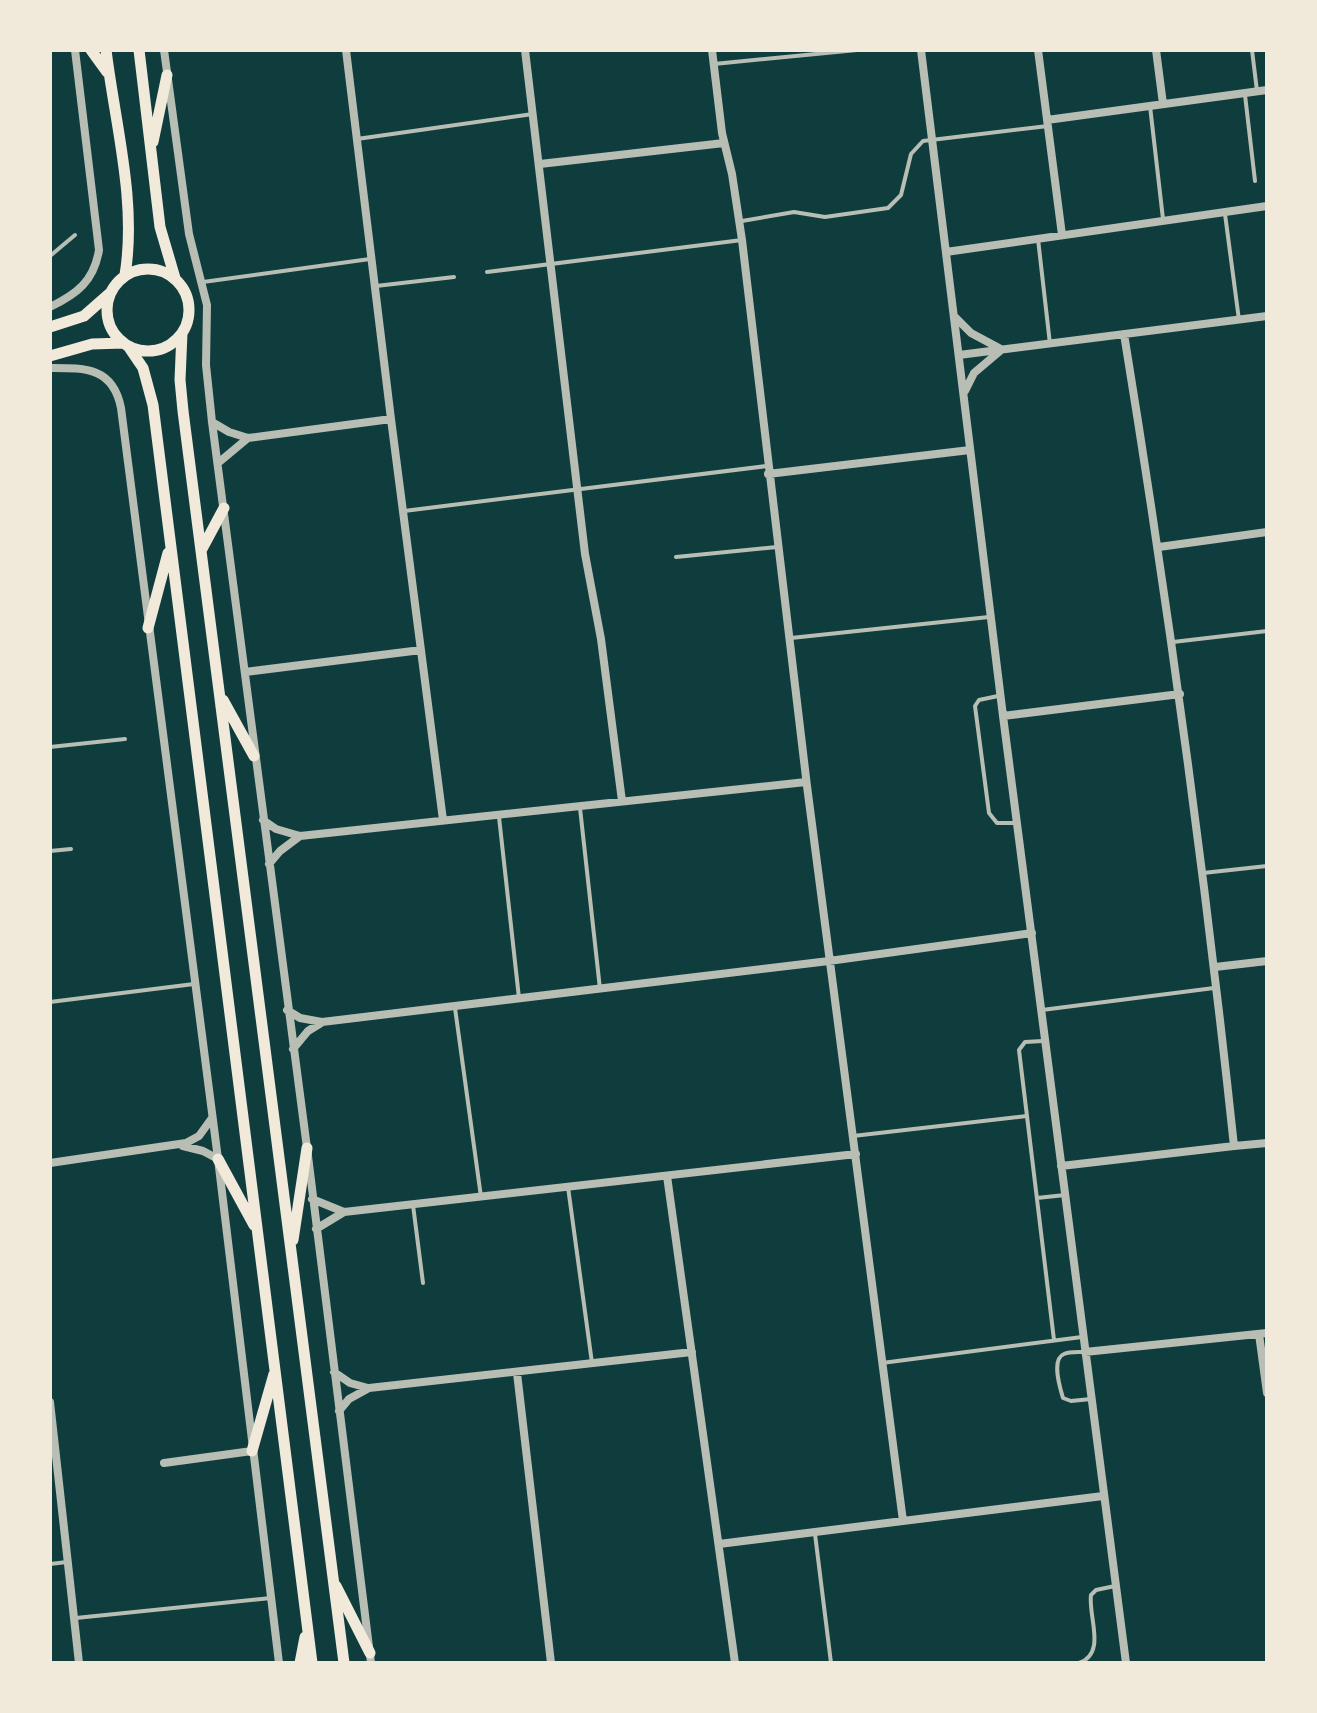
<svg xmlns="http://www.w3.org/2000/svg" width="1317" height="1713" viewBox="0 0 1317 1713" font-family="Montserrat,sans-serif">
<rect width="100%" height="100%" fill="#0f3d3e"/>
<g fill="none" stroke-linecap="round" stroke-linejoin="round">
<!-- service -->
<path stroke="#b8beb3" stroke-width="4" d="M1252,50l5,41
M714,64l143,-14
M1245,95l10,86
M1150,106l13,113
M357,139l176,-25
M1225,214l14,106
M742,221l52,-9 31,5 63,-9 13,-13 10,-41 12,-13 125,-15
M1038,239l12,105
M50,256l25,-21
M487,272l255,-32
M203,282l167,-23
M376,286l78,-9
M404,511l363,-45
M676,557l101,-10
M791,638l198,-21
M1173,642l94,-11
M998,696l-19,4 -4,6 14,107 8,10h19
M50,747l75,-8
M580,808l20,181
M499,817l20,181
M50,851l21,-2
M1203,873l64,-7
M50,1002l144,-18
M455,1008l26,189
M1042,1010l172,-22
M1043,1041l-18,1 -6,8 35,290
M853,1136l174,-20
M568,1187l24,176
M1037,1198l28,-3
M413,1205l10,78
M1085,1352c-6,0 -15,-1 -21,2 -13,5 -4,34 -1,44l8,3 20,-2
M882,1363l200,-26
M815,1534l16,129
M50,1564l17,-2
M76,1618l195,-20
M1079,1663c28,-10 9,-46 12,-68l5,-5 19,-4"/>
<!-- minor -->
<path stroke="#b8beb3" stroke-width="8" d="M164,50l25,184 18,71 -1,60 6,57 95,726 64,515
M346,50l45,369 52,401
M525,50l60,504 16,85 21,162
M712,50l10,83 10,41 10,66 65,546 96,735
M921,50l82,666 123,947
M1038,50l24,185
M1156,50l7,54
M1047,120l220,-30
M540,164l184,-21
M946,252l321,-46
M50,307c27,-13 44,-26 49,-57l-24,-200
M955,317l16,16 28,15
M959,355l308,-39
M50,368c35,0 63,-1 71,40l97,751 61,504
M965,391l9,-18 26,-22
M212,422l17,10 19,6 143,-19
M218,463l30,-25
M768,474l202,-24
M1159,547l108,-15
M245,672l176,-22
M1003,716l177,-22
M263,820l13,9 24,7 506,-54
M269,864l11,-13 20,-15
M1215,967l52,-6
M287,1010l13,8 22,4 507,-61 203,-28
M293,1049l15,-18 13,-8
M183,1146l20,5 15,8
M1234,1146l33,-3
M50,1163l136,-20 13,-7 13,-18
M1061,1166l173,-20c-29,-272 -66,-542 -110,-812
M667,1176l68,487
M312,1199l32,13
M316,1229l28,-17 512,-58
M1259,1334l8,59
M1085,1352l182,-19
M334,1372l16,11 18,5
M517,1373l34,290
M50,1402l29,261
M339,1411l10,-12 20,-11 323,-36
M164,1463l88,-12
M719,1544l384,-48"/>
<!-- secondary -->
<path stroke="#f1e9da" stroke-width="11" d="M91,50l16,22
M106,50c9,74 31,151 19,225
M139,50l21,177 15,51
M153,142l14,-67
M107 310a41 41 0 1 1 82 0a41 41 0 1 1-82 0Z
M50,327l34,-11 25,-22
M182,333l-2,47 3,31 161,1252
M128,346l15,22 10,37 159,1258
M50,356l42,-12 31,-1
M202,549l22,-41
M148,628l20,-75
M223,700l31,56
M218,1159l36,66
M293,1240l14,-92
M252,1451l22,-77
M336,1586l34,67
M300,1663l5,-26"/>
</g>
<!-- border -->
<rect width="1317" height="1713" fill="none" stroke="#f1e9da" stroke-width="104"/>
</svg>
